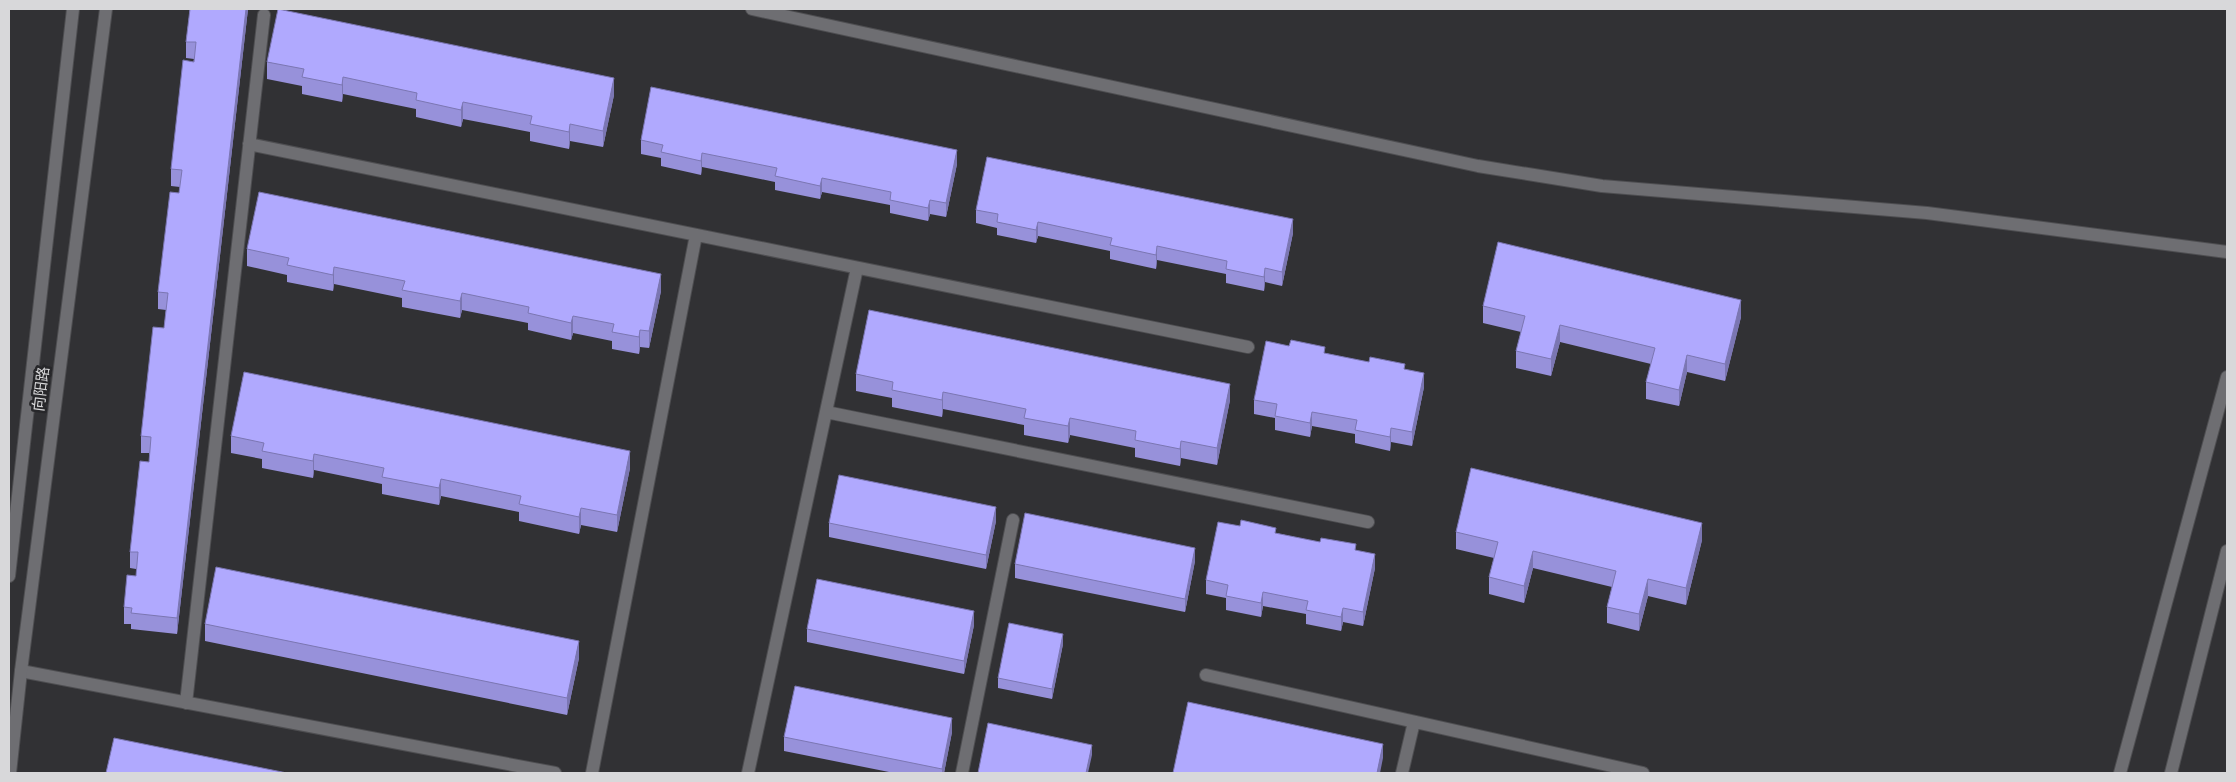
<svg xmlns="http://www.w3.org/2000/svg" width="2236" height="782" viewBox="0 0 2236 782" font-family="'Times New Roman','Noto Sans SC',serif">
<rect width="100%" height="100%" fill="#313134"/>
<g fill="none" stroke-linecap="round" stroke-linejoin="round">
<defs>
<path id="service" d="M249,144l999,203
M826,412l542,110
M21,671l534,102
M1206,675l437,98
M186,703l78,-688
M592,773l104,-538
M748,773l109,-505
M962,773l51,-253
M1402,773l12,-51"/>
<path id="minor" d="M2120,773l107,-396
M2171,773l56,-222"/>
<path id="tertiary" d="M752,9l726,157 124,20 325,27 300,39
M9,576l64,-567
M10,773l11,-102 85,-662"/>
</defs>
<!-- service casing -->
<use href="#service" stroke="#4e4e51" stroke-width="14"/>
<!-- minor casing -->
<use href="#minor" stroke="#4e4e51" stroke-width="14"/>
<!-- tertiary casing -->
<use href="#tertiary" stroke="#4e4e51" stroke-width="14"/>
<!-- service -->
<use href="#service" stroke="#6e6e72" stroke-width="12"/>
<!-- minor -->
<use href="#minor" stroke="#6e6e72" stroke-width="12"/>
<!-- tertiary -->
<use href="#tertiary" stroke="#6e6e72" stroke-width="12"/>
</g>
<!-- wall -->
<path fill="#9791da" d="M190,9h58l-71,625 -46,-5v-5h-7v-17l12,-31v-7l-6,-1v-16l19,-90v-9h-8v-17l23,-108 2,-18 -8,-1v-17l22,-105 -9,-1v-17l23,-110 -8,-1v-16z
M267,62l347,33 -11,52 -33,-6 -1,8 -39,-8v-9l-67,-13 -2,8 -45,-10v-8l-73,-15 -1,8 -40,-8v-8l-35,-7z
M641,140l316,24 -11,53 -16,-3 -2,7 -38,-8v-8l-68,-13 -2,7 -45,-9v-8l-73,-15 -1,8 -40,-9v-8l-20,-4z
M976,210l317,23 -11,53 -17,-4 -1,9 -38,-8v-9l-69,-14 -1,9 -46,-10v-8l-72,-15 -2,7 -39,-8v-7l-21,-5z
M247,249l414,42 -12,57 -9,-1 -1,7 -27,-5v-8l-39,-8 -2,7 -43,-10v-7l-66,-13 -2,8 -58,-11v-9l-68,-14 -1,7 -46,-9v-7l-40,-9z
M1483,306l258,11 -16,64 -38,-9 -8,34 -33,-7v-17l5,-18 -91,-22 -9,34 -35,-8v-17l5,-19 -38,-9z
M1325,353l80,17 19,17 -12,59 -21,-4 -1,9 -35,-8v-9l-43,-8 -2,11 -35,-7v-12l-21,-4v-14z
M856,374l374,26 -13,65 -36,-7 -1,8 -45,-9v-9l-65,-13 -2,8 -44,-8v-10l-81,-16 -1,8 -50,-10v-9l-36,-7z
M231,436l399,32 -13,64 -36,-7 -2,9 -60,-13v-9l-78,-16 -2,9 -57,-11v-10l-68,-14 -1,8 -51,-10v-9l-31,-6z
M996,521l-10,48 -157,-32v-14z
M1456,532l246,8 -16,65 -38,-9 -9,35 -32,-8v-16l5,-20 -79,-19 -9,35 -35,-9v-17l5,-19 -38,-9z
M1276,533l80,17 19,18 -12,58 -20,-4 -2,9 -35,-7v-10l-43,-8 -2,11 -35,-7v-12l-20,-4v-14z
M1195,561l-10,51 -170,-34v-14z
M205,624l374,34 -12,57 -362,-74z
M974,625l-10,49 -157,-32v-13z
M1063,644l-11,55 -54,-11v-10z
M952,732l-8,41h-50l-110,-22v-14z"/>
<!-- shaded-wall -->
<path fill="#7b76b2" d="M246,9h2l-71,625v-16z
M343,77v17l-1,8v-17z
M614,78v17l-11,52v-16z
M463,102v17l-2,8v-17z
M570,124v17l-1,8v-17z
M957,150v14l-11,53v-14z
M702,153v14l-1,8v-14z
M822,178v14l-2,7v-13z
M930,200v14l-2,7v-13z
M1293,219v14l-11,53v-14z
M1038,222v14l-2,7v-13z
M1157,246v14l-1,9v-14z
M334,267v17l-1,7v-16z
M1265,268v14l-1,9v-14z
M661,274v17l-12,57v-17z
M462,293v17l-2,8v-17z
M1741,300v17l-16,64v-17z
M573,316v17l-2,7v-17z
M1560,325v17l-9,34v-17z
M640,330v17l-1,7v-17z
M1687,355v17l-8,34v-16z
M1424,373v14l-12,59v-14z
M1230,384v16l-13,65v-17z
M943,392v17l-1,8v-17z
M1312,412v14l-2,11v-14z
M1070,418v17l-2,8v-17z
M1391,428v14l-1,9v-14z
M1181,441v17l-1,8v-17z
M630,451v17l-13,64v-17z
M314,454v16l-1,8v-17z
M441,479v17l-2,9v-17z
M996,507v14l-10,48v-14z
M581,508v17l-2,9v-17z
M1702,523v17l-16,65v-17z
M1195,548v13l-10,51v-13z
M1533,551v17l-9,35v-17z
M1375,554v14l-12,58v-14z
M1648,579v17l-9,35v-17z
M1263,592v14l-2,11v-14z
M1343,608v14l-2,9v-14z
M974,611v14l-10,49v-13z
M1063,634v10l-11,55v-10z
M579,641v17l-12,57v-17z
M952,718v14l-8,41h-2v-4z
M1383,744v14l-3,15h-3z
M1092,745v10l-4,18h-2z"/>
<!-- building -->
<path fill="#b0a9fe" stroke="#7b76b2" d="M190,9h56l-69,609 -46,-5 1,-5 -8,-1 3,-32 9,1 2,-24h-8l10,-91 9,1 2,-25 -10,-1 12,-109 11,1 4,-35 -10,-1 12,-100 9,1 3,-23 -11,-1 12,-109 11,2 2,-20h-10z
M278,9l336,69 -11,53 -33,-7 -1,8 -39,-8 2,-8 -69,-14 -2,8 -45,-10 1,-7 -74,-16 -1,8 -40,-8 2,-8 -37,-7z
M651,87l306,63 -11,53 -16,-3 -2,8 -38,-8 1,-8 -69,-14 -2,8 -45,-10 2,-8 -75,-15 -1,8 -40,-9 2,-7 -22,-5z
M987,157l306,62 -11,53 -17,-4 -1,9 -38,-8 1,-8 -70,-15 -1,9 -46,-10 2,-7 -74,-16 -2,8 -39,-8 1,-8 -22,-4z
M259,192l402,82 -12,57 -9,-1 -1,7 -27,-5 2,-8 -41,-8 -2,7 -43,-10 1,-6 -67,-14 -2,8 -58,-11 3,-9 -71,-14 -1,8 -46,-10 2,-7 -42,-9z
M1498,242l243,58 -16,64 -38,-9 -8,35 -33,-8 9,-34 -95,-23 -9,34 -35,-8 9,-35 -42,-10z
M869,310l361,74 -13,64 -36,-7 -1,8 -45,-9 1,-9 -66,-13 -2,8 -44,-8 2,-9 -83,-17 -1,8 -50,-10 1,-8 -37,-8z
M1291,340l34,7 -1,6 45,9 1,-5 35,7 -1,5 20,4 -12,59 -21,-4 -1,9 -35,-7 2,-10 -45,-8 -2,11 -35,-7 2,-12 -23,-4 12,-59 23,5z
M244,372l386,79 -13,64 -36,-7 -2,9 -60,-13 2,-8 -80,-17 -2,9 -57,-11 2,-9 -70,-14 -1,7 -51,-10 2,-8 -33,-7z
M1471,468l231,55 -16,65 -38,-9 -9,35 -32,-7 9,-36 -83,-20 -9,35 -35,-9 9,-35 -42,-10z
M839,475l157,32 -10,48 -157,-32z
M1025,513l170,35 -10,51 -170,-35z
M1241,520l35,8 -1,5 45,9 1,-4 35,6 -1,6 20,4 -12,58 -20,-4 -2,9 -35,-7 2,-9 -45,-9 -2,11 -35,-7 2,-11 -22,-5 12,-58 22,4z
M216,567l363,74 -12,57 -362,-74z
M817,579l157,32 -10,50 -157,-32z
M1009,623l54,11 -11,55 -54,-11z
M795,686l157,32 -10,51 -158,-32z
M1188,702l195,42 -6,29h-204z
M988,723l104,22 -6,28h-108z
M114,738l173,35h-181z"/>
<g text-anchor="middle" stroke-width="5" stroke-linejoin="round" paint-order="stroke">
<!-- street labels -->
<g font-size="15" fill="#d8d8da" stroke="#27272a">
<text transform="translate(41 389) rotate(-83)" y="5">向阳路</text>
</g>
</g>
<!-- border -->
<rect width="2236" height="782" fill="none" stroke="#d8d8da" stroke-width="20"/>
</svg>
